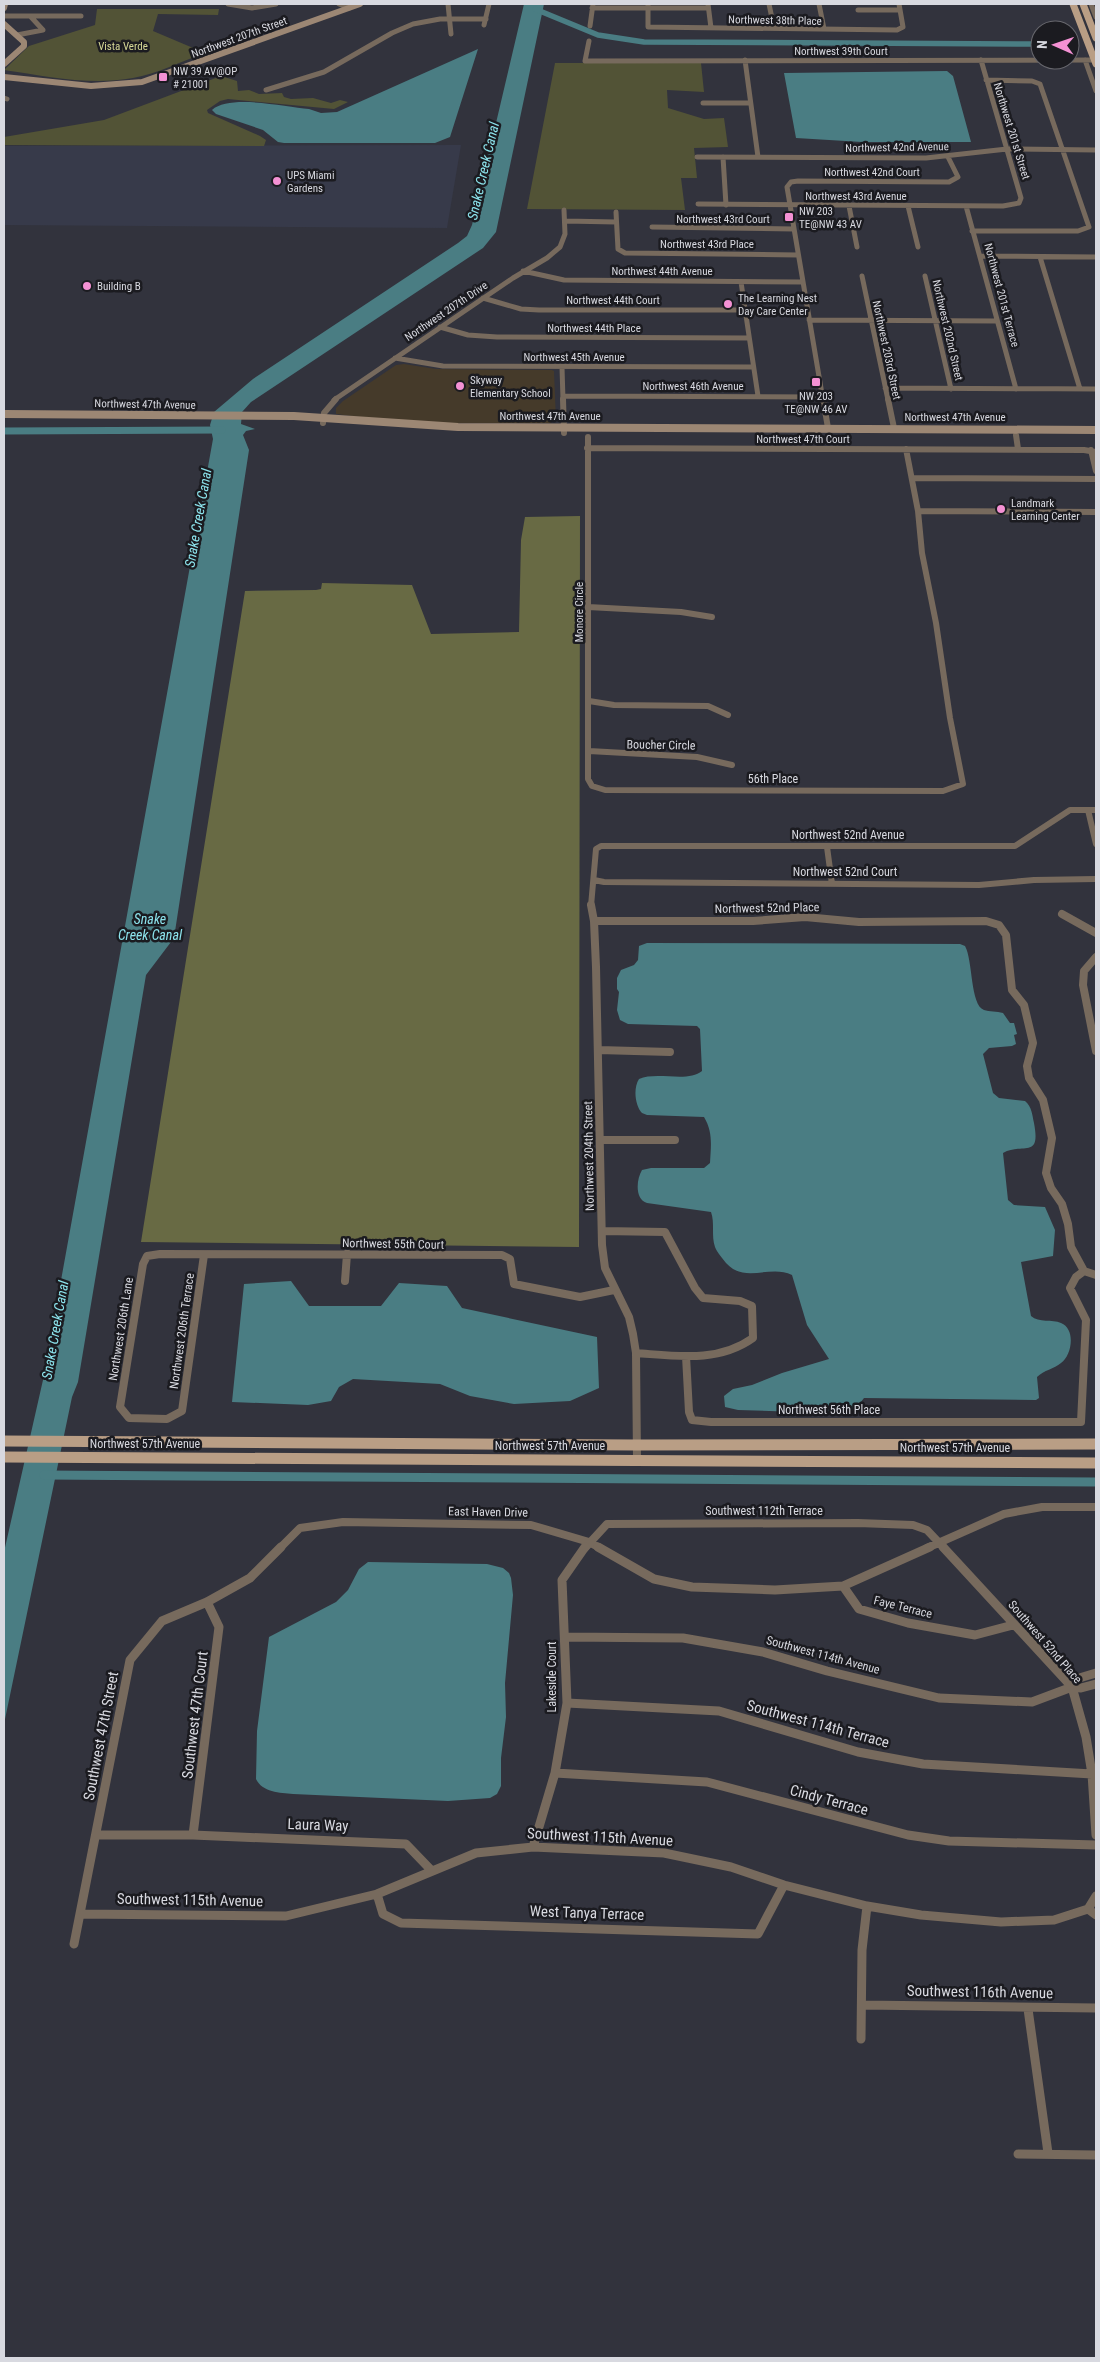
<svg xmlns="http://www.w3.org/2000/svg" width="1100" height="2362" viewBox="0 0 1100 2362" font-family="'Roboto Condensed',sans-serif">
<rect width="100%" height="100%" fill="#32333d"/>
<!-- built -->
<path fill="#373a4a" d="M461,145l-14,83 -443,-3v-79z"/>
<!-- education -->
<path fill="#453a2a" d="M404,364l32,5 116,1 2,1 2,49 -6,3h-115l-44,-2 -55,-7v-6l7,-7 53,-36z"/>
<!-- green -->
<path fill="#525336" d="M97,9h122l-1,6 -60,-1 -5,17 52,22c-23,8 -48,21 -72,25 -43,8 -87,-2 -129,-8l25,-24 66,-21z
M555,63h146l3,29 -37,-2 1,18 36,11 20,-1 4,29 -34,1 3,30h-16l4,32 -158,-1z
M221,76l16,5 1,10 11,-1 10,4 23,-1 2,4 7,2 22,-1 18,5 9,-3 8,2 -14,7 -106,-10 -8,2 -13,9 1,3 52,23 6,4 -2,6 -260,-1v-8l100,-17z"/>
<!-- forest -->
<path fill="#686a44" d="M580,516l-1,731 -438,-5 104,-651 71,-1 5,-1 1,-6 90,2 19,49 88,-2 2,-92 4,-23z"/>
<!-- water -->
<path fill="#4a7d83" d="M524,4h20l-48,228 -13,16 -232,154 -9,10 -1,12 14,5 -9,2 -3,4 6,15 -75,488 -28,37 -68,407 -6,15 -68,327v-172l39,-172 170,-941 -3,-14 4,-13 39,-33 205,-136 9,-7 5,-11z
M478,49l-28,88 -15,6h-151l-6,-1 -15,-12 -47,-16 -4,-4c18,-16 73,-3 97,-1l12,4 16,-1z
M947,71l6,5 18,66h-109l-66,-4 -12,-65z
M647,943l313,1 5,2c8,14 5,59 19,64 5,2 13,1 19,3l7,10h4l3,11 -3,1 2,9 -4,2 -23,2 -6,6 10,39 6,5 26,3c7,6 7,13 9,22 7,37 -11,19 -31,30l5,47 6,5 31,2 10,23 -2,26 -32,6 10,54c8,7 21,3 30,7 15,6 11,32 0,40 -7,6 -17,7 -24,14l2,21 -3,2 -172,-2 -10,13 -25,2 -91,-3 -13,-3 -1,-11 9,-7 19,-4 30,-12 47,-14 -22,-34 -15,-50c-22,-11 -47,9 -66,-12 -4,-5 -9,-11 -11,-16 -4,-11 0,-24 -4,-35l-64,-9c-12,-3 -11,-23 -5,-33l9,-2h53l6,-5c1,-18 3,-31 -6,-46l-57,-2 -5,-2c-7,-7 -9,-25 -3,-34 18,-8 49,4 63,-8l-2,-42 -3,-3 -69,-2 -8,-4 -3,-10 2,-18 -2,-3v-11l4,-8 13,-5 4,-5 1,-14z
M291,1281l18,25h72l18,-23 48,3 15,22 135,29 2,51 -29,13 -56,3 -44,-8 -30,-12 -87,-5 -14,8 -8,14 -23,4 -76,-3 12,-118z
M368,1562l119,2 16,4 6,5 2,5 2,17 -8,88 1,34 -5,41v28l-4,8 -7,4 -42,3 -155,-7c-13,-1 -31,-2 -37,-15l1,-48 12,-94 67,-35 12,-12 11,-21z"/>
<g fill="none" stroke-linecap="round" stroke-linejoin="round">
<!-- canal-far2 -->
<path stroke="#4a7d83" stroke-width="5.5" d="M535,9l63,26 46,7 396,2
M1070,44h6"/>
<!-- canal-far1 -->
<path stroke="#4a7d83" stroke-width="7" d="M4,431l218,-1"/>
<!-- canal -->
<path stroke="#4a7d83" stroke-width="9" d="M44,1475l1052,7"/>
<!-- street-far3 -->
<path stroke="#776a5d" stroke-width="5" d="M228,4l24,4 24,-4
M339,4l10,4
M448,4l3,30
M648,4v23l249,3 6,-3 -4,-23
M708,4l3,24
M769,4l5,24
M819,4l5,25
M1091,4l5,13
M592,8h116
M858,10h42
M4,16h77
M484,25l5,-21
M590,26l3,-22
M17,35l26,-5 -12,-13
M589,41l-4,20 511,-1
M745,60l13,97
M1085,60l11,31
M266,90l58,-18 68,-39 21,-9 27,-5h46
M4,98l3,1
M703,103h47
M697,157l229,1 81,-9 89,1
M723,157l3,48
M698,204l305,2 16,-3 2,-5 -40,-138
M849,206l8,41
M908,206l10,41
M966,206l50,183
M616,212l2,37 7,4 173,2
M565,221l51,1
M652,227l142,2
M972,231h106l11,-4 -49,-143 -8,-3 -46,-1
M980,256l116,1
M1040,257l40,132
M523,271l41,9 239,2
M862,276l26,124
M925,276l26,113
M741,282l17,114
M483,298l38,11 18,1h206
M809,320l188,1
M440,327l28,8 29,2 252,1
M395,358l48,8 310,1
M562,367l1,33
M885,388l211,1
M563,396l259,1
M334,400l179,-122 34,-20 13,-11 5,-13 -1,-24
M823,400l-36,-213 4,-5 7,-1 151,1 9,-5 -10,-20"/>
<!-- street-far2 -->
<path stroke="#776a5d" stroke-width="6" d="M563,399l1,34
M823,399l5,29
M888,399l6,29
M323,423l1,-10 12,-14
M1016,435l2,14
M588,437v342l4,7 13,4 338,1 20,-7 -13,-66 -14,-95 -14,-70 -4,-42 -12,-62
M587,448l497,2 12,2
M1091,450l5,21
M912,478l184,1
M918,511l178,1
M588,607l93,5 31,5
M589,701l25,4 94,1 20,9
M589,751l108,6 35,8
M1088,810l8,34
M827,847l5,37
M594,880l10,2 375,3 55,-5 62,-1
M591,906l5,-57 5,-3h414l55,-36h26"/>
<!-- street-far1 -->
<path stroke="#776a5d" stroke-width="8" d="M591,905l3,16 2,46 6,278 3,23 24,49 4,17 3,19 1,107
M1062,914l34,19
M594,921h159l52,-4 54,5 127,-1 13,4 7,10 6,55 12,15 9,38 -6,23 2,12 14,22 9,38 -6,35 5,15 11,16 6,20 3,23 13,24
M1096,957l-12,14 -1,14 13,66
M599,1050l71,2
M601,1140h74
M602,1231l63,1 30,56 8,10 37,3 12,5 1,32c-35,25 -76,18 -117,15
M204,1255l-22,156 -15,8 -38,-1 -9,-11 23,-143 4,-8 13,-2 342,1 8,4 4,25 66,13 34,-7
M1084,1271l12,4
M345,1281l2,-27
M686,1356l3,56 3,8 19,2h370l5,-102 -16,-32 6,-11 8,-6
M280,1548l20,-20 43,-6 188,3 58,17 11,6
M585,1548l22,-24 251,-1 55,2 14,5 17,18
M927,1548l77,-34 38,-7h54"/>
<!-- street -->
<path stroke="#776a5d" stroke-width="9" d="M598,1547l56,32 38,8 83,3 68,-4 87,-39
M943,1547l129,140 14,50 6,37 4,61
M843,1586l16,23 49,14 67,12 38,-10
M565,1637l118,1 80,14 64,19 112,27 93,4 40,-15 9,1 15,-4
M1072,1687l4,-8 20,-6
M567,1703l152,8 139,41 65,12 169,10
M555,1773l152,9 201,53 41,6 147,4
M96,1835h97l213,9 25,26
M193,1835l26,-208 -12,-25
M533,1847l22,-74 12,-70 -5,-123 23,-33
M377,1894l6,20 18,9 357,11 26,-49
M1096,1896l-8,13 8,6
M81,1914l205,2 91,-22 99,-41 57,-6 131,6 67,14 53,18 83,21 54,9 80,7 53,-2 34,-11
M74,1944l56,-284 32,-39 45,-19 43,-24 31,-31
M863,2005l233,3
M1028,2009l20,144
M861,2039l1,-89 5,-44
M1018,2154l78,1"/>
<!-- secondary-far1 -->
<path stroke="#9c8774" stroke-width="6" d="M4,8l1,-4
M4,24l20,18v4l-20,18
M4,77l87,9 51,-4 218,-78"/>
<!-- secondary -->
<path stroke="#9c8774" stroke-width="8" d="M4,414l290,2 164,11 638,3"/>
<!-- primary-far1 -->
<path stroke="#b99e85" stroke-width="7" d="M1073,4l23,60
M1083,4l13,34"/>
<!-- primary -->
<path stroke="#b99e85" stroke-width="11" d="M4,1441l632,4 460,-1
M4,1457l1092,6"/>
</g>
<!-- markers -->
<g fill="#f491d4" stroke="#1b1b20" stroke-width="2">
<rect x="158" y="72" width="10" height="10" rx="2.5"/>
<circle cx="277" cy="181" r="5"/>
<rect x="784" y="212" width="10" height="10" rx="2.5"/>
<circle cx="87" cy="286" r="5"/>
<circle cx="728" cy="304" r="5"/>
<rect x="811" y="377" width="10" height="10" rx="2.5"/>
<circle cx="460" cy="386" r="5"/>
<circle cx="1001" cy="509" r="5"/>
</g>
<g text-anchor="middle" stroke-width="5" stroke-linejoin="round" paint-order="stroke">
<!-- far-street labels -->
<g font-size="11" fill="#d8d9e0" stroke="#1b1b20">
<text transform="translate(775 20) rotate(1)" y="4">Northwest 38th Place</text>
<text transform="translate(239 37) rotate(-20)" y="4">Northwest 207th Street</text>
<text x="841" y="55">Northwest 39th Court</text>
<text transform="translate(1012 131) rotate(73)" y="4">Northwest 201st Street</text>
<text transform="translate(897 147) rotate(-1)" y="4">Northwest 42nd Avenue</text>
<text x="872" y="176">Northwest 42nd Court</text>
<text x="856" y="200">Northwest 43rd Avenue</text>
<text x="723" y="223">Northwest 43rd Court</text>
<text x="707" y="248">Northwest 43rd Place</text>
<text x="662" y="275">Northwest 44th Avenue</text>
<text transform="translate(1002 295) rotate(75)" y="4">Northwest 201st Terrace</text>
<text x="613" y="304">Northwest 44th Court</text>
<text transform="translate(446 311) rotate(-34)" y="4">Northwest 207th Drive</text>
<text x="594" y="332">Northwest 44th Place</text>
<text transform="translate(948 330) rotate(77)" y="4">Northwest 202nd Street</text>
<text transform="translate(887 350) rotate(78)" y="4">Northwest 203rd Street</text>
<text x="574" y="361">Northwest 45th Avenue</text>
<text x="693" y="390">Northwest 46th Avenue</text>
<text transform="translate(145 404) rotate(1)" y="4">Northwest 47th Avenue</text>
<text x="550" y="420">Northwest 47th Avenue</text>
<text x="955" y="421">Northwest 47th Avenue</text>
<text x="803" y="443">Northwest 47th Court</text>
<text transform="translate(579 612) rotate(-90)" y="4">Monore Circle</text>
</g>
<!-- far-park labels -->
<g font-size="11" fill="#d5d795" stroke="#1b1b20">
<text x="123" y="50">Vista Verde</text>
</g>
<!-- far-poi labels -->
<g font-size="11" fill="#d8d9e0" stroke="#1b1b20" text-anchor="start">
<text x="173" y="75">NW 39 AV@OP<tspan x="173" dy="13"># 21001</tspan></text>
<text x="287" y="179">UPS Miami<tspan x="287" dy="13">Gardens</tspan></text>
<text x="799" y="215">NW 203<tspan x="799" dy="13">TE@NW 43 AV</tspan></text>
<text x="97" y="290">Building B</text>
<text x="738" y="302">The Learning Nest<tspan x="738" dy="13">Day Care Center</tspan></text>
<text x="470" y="384">Skyway<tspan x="470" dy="13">Elementary School</tspan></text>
<text x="816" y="400" text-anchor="middle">NW 203<tspan x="816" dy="13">TE@NW 46 AV</tspan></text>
<text x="1011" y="507">Landmark<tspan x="1011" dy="13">Learning Center</tspan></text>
</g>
<!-- street labels -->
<g font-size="12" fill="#d8d9e0" stroke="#1b1b20">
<text transform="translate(661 745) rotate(1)" y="4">Boucher Circle</text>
<text x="773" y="783">56th Place</text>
<text x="848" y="839">Northwest 52nd Avenue</text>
<text x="845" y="876">Northwest 52nd Court</text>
<text transform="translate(767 908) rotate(-1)" y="4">Northwest 52nd Place</text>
<text transform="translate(589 1156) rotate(-91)" y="4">Northwest 204th Street</text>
<text transform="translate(393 1244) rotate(1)" y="4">Northwest 55th Court</text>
<text transform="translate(121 1329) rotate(-81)" y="4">Northwest 206th Lane</text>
<text transform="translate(182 1331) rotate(-82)" y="4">Northwest 206th Terrace</text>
<text x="829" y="1414">Northwest 56th Place</text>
<text x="145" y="1448">Northwest 57th Avenue</text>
<text x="550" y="1450">Northwest 57th Avenue</text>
<text x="955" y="1452">Northwest 57th Avenue</text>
<text x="764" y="1515">Southwest 112th Terrace</text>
<text transform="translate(488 1512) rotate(1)" y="4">East Haven Drive</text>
<text transform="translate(903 1607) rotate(14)" y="4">Faye Terrace</text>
<text transform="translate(1045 1642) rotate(49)" y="4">Southwest 52nd Place</text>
<text transform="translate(823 1655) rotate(15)" y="4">Southwest 114th Avenue</text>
<text transform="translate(552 1677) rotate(-90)" y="4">Lakeside Court</text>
</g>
<!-- water labels -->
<g font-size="14" font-style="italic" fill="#8de5ee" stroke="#1b1b20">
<text transform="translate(483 171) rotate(-77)" y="5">Snake Creek Canal</text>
<text transform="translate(198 518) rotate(-80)" y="5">Snake Creek Canal</text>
<text x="150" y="924">Snake<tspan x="150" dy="16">Creek Canal</tspan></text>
<text transform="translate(55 1330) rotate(-80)" y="5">Snake Creek Canal</text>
</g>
<!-- near-street labels -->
<g font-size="15" fill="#d8d9e0" stroke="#1b1b20">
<text transform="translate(195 1715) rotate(-83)" y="5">Southwest 47th Court</text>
<text transform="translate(818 1724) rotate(15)" y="5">Southwest 114th Terrace</text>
<text transform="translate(101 1736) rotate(-79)" y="5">Southwest 47th Street</text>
<text transform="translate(829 1800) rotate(15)" y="5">Cindy Terrace</text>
<text transform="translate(318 1825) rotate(2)" y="5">Laura Way</text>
<text transform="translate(600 1837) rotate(3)" y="5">Southwest 115th Avenue</text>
<text transform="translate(190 1900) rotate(1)" y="5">Southwest 115th Avenue</text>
<text transform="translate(587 1913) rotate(2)" y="5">West Tanya Terrace</text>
<text transform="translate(980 1992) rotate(1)" y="5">Southwest 116th Avenue</text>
</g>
</g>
<!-- border -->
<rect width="1100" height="2362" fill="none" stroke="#d8d9e0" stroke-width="10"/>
<!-- north arrow -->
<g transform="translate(1055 45) rotate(272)"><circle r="24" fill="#1b1b20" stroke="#67676d"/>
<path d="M0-4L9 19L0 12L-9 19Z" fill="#f491d4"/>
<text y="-8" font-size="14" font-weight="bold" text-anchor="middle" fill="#d8d9e0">N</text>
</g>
</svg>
